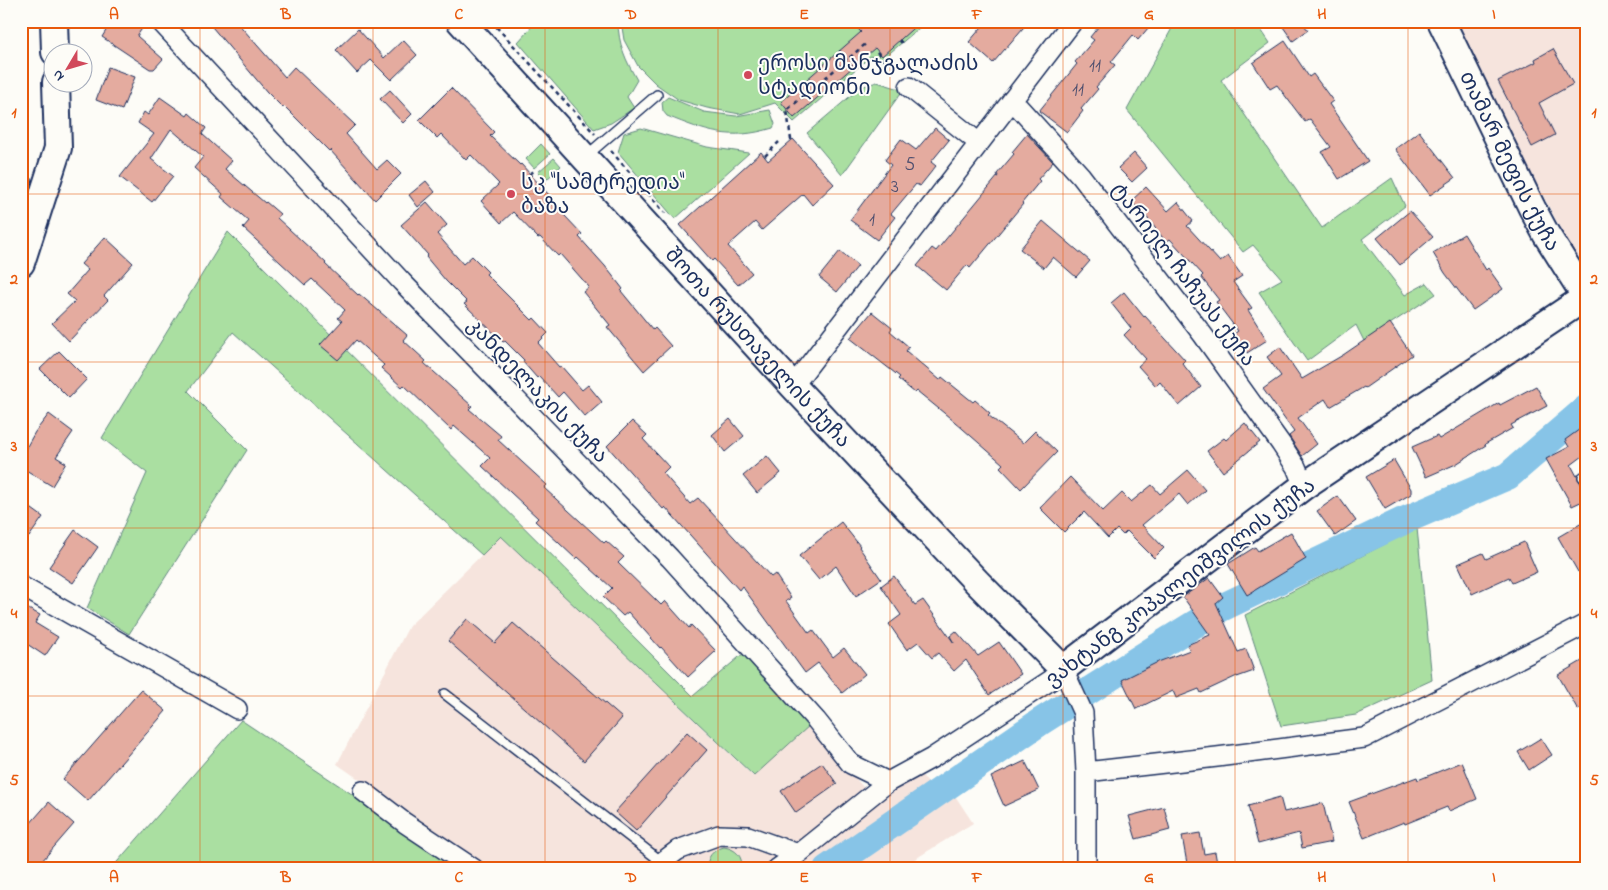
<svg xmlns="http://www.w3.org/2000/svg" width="1608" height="890" viewBox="0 0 1608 890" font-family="'Indie Flower','Noto Sans Georgian',sans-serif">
<rect width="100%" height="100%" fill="#fdfcf7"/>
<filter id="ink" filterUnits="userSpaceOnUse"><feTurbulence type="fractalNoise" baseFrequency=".02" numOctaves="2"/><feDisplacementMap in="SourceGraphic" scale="10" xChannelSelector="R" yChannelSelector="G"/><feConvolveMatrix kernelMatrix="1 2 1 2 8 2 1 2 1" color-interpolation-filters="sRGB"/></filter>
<g filter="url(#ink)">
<!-- built -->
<path fill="#f6e4dd" d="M1454,21h133v250l-13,-17 -61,-115z
M501,536l252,240 57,-51 65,76 45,-28 9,11 13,-8 31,47 -74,46h-410l-152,-105 72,-138z"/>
<!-- green -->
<path fill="#aadfa1" stroke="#628780" d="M537,21h81c0,23 8,40 19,59l-10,17 7,11 -23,15 -17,6 -76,-87z
M621,21h302l2,2 -47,40 -7,-7 -77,66 -19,-19 -35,11 -33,-6 -28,-8 -23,-16 -18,-18 -14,-26z
M1176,21h79l15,22 -49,37 101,148 70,-50 13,28 -43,33 43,56 22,-12 9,11 -72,47 -8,-16 -49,36 -48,-69 23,-13 -29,-34 -10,7 -116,-142z
M877,82l26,8 -61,85 -35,-42 54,-46z
M668,97l36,15 32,4 34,-6 5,14 -2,4c-43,13 -66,4 -106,-12l-4,-5 -1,-9z
M641,128l66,19 42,6 -74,66 -57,-67 6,-19z
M541,144l9,10 -16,14 -8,-9z
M554,158l7,8 -16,15 -7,-9z
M228,232l465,464 52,-44 65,73 -56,51 -253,-240 -19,19 -249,-223 -45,59 59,59 -118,184 -42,-26 60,-135 -45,-35z
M1417,528l15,152 -76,35 -75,11 -36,-111z
M241,720l223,149h-353z
M724,847c12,2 19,9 18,22h-35c0,-12 5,-19 17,-22z"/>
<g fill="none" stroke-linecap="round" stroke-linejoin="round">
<!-- river -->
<path stroke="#87c4e7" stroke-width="28" d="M827,869l213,-147 124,-79 57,-35 182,-87 105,-45 79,-68"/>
</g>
<!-- building -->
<path fill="#e4ab9f" stroke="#1b2f5e" d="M112,21h22l9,6 -6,9 26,23 -9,10h-4l-48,-32z
M207,21h29l49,56 9,-10 61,58 -9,9 31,35 10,-9 14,14 -26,26 -45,-50 -1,1 -45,-45 -1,2 -16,-16z
M867,21h54l-39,35 -7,-8 -81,70 -13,-16 80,-70 -3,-3z
M987,21h42l-36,42 -24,-21z
M1103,21h51l-16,19 -5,-5 -22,27 4,3 -19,22 2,2 -17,20 2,2 -16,21 -28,-21 38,-47 -2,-2 19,-22 -4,-3z
M1291,21h10l7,9 -15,11 -10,-14z
M358,29l26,29 19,-18 14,15 -26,25 -20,-20 -14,13 -21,-23z
M1285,41l24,36 4,-3 20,27 -4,3 39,57 -29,18 -17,-27 9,-5 -21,-28 -5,3 -28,-37 -7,4 -17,-26z
M1553,49l20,35 -34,19 16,32 -23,12 -34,-66 38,-19 -1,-3z
M108,67l27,10 -13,33 -26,-10z
M451,88l43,44 -4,4 30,29 1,-1 29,32 -2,2 34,36 -3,3 26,29 18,23 -2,2 32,39 2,-2 16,18 -27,25 -37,-44 3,-2 -27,-33 6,-5 -29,-33 -2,2 -18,-19 -2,1 -25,-26 -12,11 -20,-22 18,-17 -28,-29 -5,5 -25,-26 -4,4 -18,-18z
M390,90l22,24 -9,9 -23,-24z
M160,97l27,19 2,-3 17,15 -4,6 30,27 -7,8 40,34 1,-1 14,12 -3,4 49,45 -1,1 33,31 1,-1 48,41 -4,5 23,21 -2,2 48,43 -3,3 32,27 -3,4 49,45 -3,3 60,55 2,-2 18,16 -6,6 43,42 4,-4 24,27 2,-3 25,26 -28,26 -27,-30 -1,1 -32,-36 -5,4 -20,-19 9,-9 -34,-31 -2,2 -17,-16 -24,-22 3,-3 -56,-52 8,-8 -36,-32 -3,4 -47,-45 -2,2 -21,-19 3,-3 -28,-25 -18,20 -18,-15 22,-24 -4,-3 7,-8 -33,-31 -7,6 -62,-57 6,-7 -28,-24 2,-3 -29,-26 9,-11 -32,-28 -20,30 22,17 -21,26 -32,-25 34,-43 -16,-11 6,-11 4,3z
M935,128l14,12 -18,22 5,4 -16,20 -4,-2 -25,30 4,3 -18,23 -27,-20 41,-55 -6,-5 16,-21 15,11z
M1419,131l36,47 -25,17 -35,-46z
M1027,134l26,28 -15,17 2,2 -18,22 1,1 -53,64 -3,-3 -21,25 -29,-24 15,-18 4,3 62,-75 -1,-2 17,-20 -2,-2z
M793,139l41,45 -22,21 -9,-11 -41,36 -7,-8 -27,24 24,27 -14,12 -24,-26 -2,2 -32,-36 81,-73 7,9z
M1134,153l13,15 -15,14 -14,-14z
M426,181l9,11 -17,15 -9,-12z
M1146,187l22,24 10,-9 15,19 -6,5 33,36 8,-6 14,20 -9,6 19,26 -4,2 19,30 -20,13 -13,-19 4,-3 -22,-29 3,-2 -18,-23 2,-2 -33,-36 -4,3 -21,-27 -1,1 -13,-15z
M427,202l20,23 -10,9 26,30 9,-8 16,16 -2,2 46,46 2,-2 14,15 -10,10 21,24 2,-1 21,24 6,-5 14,17 -17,15 -22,-25 -5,5 -19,-21 -2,2 -14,-16 1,-2 -19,-19 -2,1 -39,-38 3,-2 -21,-21 -20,-24 2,-2 -27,-30z
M1410,211l23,26 -33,28 -23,-27z
M1043,221l47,40 -14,16 -23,-20 -9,11 -24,-19z
M1464,234l22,36 2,-2 15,21 -30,21 -28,-37 -12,-20z
M105,237l28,26 -29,33 4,4 -39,41 -17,-18 23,-22 -8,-7 21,-24 -7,-6z
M840,251l18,15 -21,26 -18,-15z
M1124,292l20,25 1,-1 40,44 -3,3 19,24 -22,19 -19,-24 -4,4 -18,-20 8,-7 -22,-24 7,-7 -20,-25z
M872,312l20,16 -2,3 19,16 -3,4 34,29 2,-3 31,25 2,-2 15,13 -2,2 35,28 12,-12 22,21 -36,37 -21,-22 3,-3 -48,-42 -38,-31 -2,2 -17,-14 2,-2 -50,-39z
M1390,323l22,32 -47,33 -1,-1 -34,20 -5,-8 -27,19 19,26 -15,12 -13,-20 5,-4 -31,-43 18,-13 -14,-19 13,-10 22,32 41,-24z
M59,351l28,28 -18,19 -29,-29z
M1536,386l11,20 -36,19 2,3 -28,16 1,1 -30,19 -30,13 -14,-30 25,-11 2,3 60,-36 1,2z
M49,414l24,18 -17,25 10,6 -14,23 -31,-19v-10l14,-25z
M730,419l14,17 -19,16 -13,-17z
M632,421l15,14 -4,4 26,28 -6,6 27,31 8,-6 73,79 4,-3 16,24 -5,3 23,32 4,-3 20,27 11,-9 21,26 -23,19 -24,-30 -13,10 -63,-87 -3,4 -74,-83 -2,2 -56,-63z
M1245,423l15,19 -37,30 -16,-21 17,-13 2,2z
M1587,424v29l-16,12 16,30v4l-15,7 -26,-47 23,-12 -4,-7z
M767,456l14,17 -24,20 -14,-17z
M1394,460l17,29v5l-26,15 -19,-32z
M1188,470l17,20 -17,15 -9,-11 -37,31 22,23 -10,10 -27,-27 -4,4 -6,-6 -9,9 -24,-26 -20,20 -24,-24 30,-31 33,34 19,-18 9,9 21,-17 8,9z
M1338,496l18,25 -21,15 -18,-25z
M21,501l22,16 -14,20 -8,-5z
M841,522l19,24 -1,1 22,32 -25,17 -20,-30 -17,14 -20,-24z
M1582,523l5,9v35l-9,5 -20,-35z
M75,530l23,17 -25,36 -24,-16z
M1291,532l15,27 -59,36 -19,-31 27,-17 3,4z
M1524,542l13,30 -25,11 -3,-6 -37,17 -14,-30 25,-11 3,6z
M894,576l21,29 8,-5 31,43 -4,-7 6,-5 22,25 21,-14 22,32 -32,21 -23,-35 -12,11 -16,-18 -6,5 -14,-16 -11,8 -18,-26 12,-9 -20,-29z
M1209,578l14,19 -7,6 22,49 8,-3 8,22 -17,6v-1l-36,17 -2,-4 -23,9 -3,-7 -37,18 -14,-29 36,-18 32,-12 -3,-5 23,-10 -27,-38z
M21,605l19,10 -5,8 23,14 -13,19 -24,-16z
M467,619l28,24 18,-20 109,95 -38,43 -136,-120z
M1582,661l5,9v35l-9,5 -20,-35z
M141,690l25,21 -78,90 -25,-22z
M687,732l20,18 -71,81 -21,-19z
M1541,738l11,17 -23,15 -11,-18z
M1025,761l14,29 -35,16 -13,-29z
M1462,762l15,37 -28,12 -2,-4 -42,17 -1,-2 -40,16 -15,-36 68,-25 1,3z
M822,763l15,21 -41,29 -15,-22z
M1280,797l4,15 39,-9 9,39 -30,6 -3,-15 -41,11 -10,-38z
M49,802l25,22 -39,45h-14v-35z
M1164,807l6,23 -34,9 -7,-23z
M1200,833l4,21 11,-2 3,17h-30l-6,-33z"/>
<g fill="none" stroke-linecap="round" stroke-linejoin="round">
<defs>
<path id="lane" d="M585,157l72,-62
M1583,477l4,-2
M445,694l217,168"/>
<path id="street" d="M160,21l242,261 268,276 146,162 35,44 37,18
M909,87l70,56
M1012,100l69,76 122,159 78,109 15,23 8,19
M793,386l280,-365
M21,586l216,123
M1086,772l131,-15 147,-19 220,-113
M363,791l42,32 69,46
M658,869l4,-7 16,-12 41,-15 29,1 50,18
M777,869l21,-15 90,-72 44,-24 119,-78 12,-11 20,44 3,59v97"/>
<g id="secondary">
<path d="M54,21l1,31"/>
<path id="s1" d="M460,21l333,365 184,196 86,87 241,-183 282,-189"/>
<path id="s2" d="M1441,21l91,187 14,26 41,65"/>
<path d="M21,263l37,-115 -2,-66"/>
</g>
</defs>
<!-- lane casing -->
<use href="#lane" stroke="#1b2f5e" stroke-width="12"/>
<!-- street casing -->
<use href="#street" stroke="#1b2f5e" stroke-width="22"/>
<!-- secondary casing -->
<use href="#secondary" stroke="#1b2f5e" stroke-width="30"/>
<!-- path -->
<path stroke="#1b2f5e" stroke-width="2.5" stroke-dasharray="4 4" stroke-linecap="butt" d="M491,21l104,113
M919,23l3,4
M899,40l5,5
M839,51l14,16
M877,52l7,9
M791,140l-4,-30 81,-68
M611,151l54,62
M765,156l14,-14
M530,174l4,-3"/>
<!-- lane -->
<use href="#lane" stroke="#fdfcf7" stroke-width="9"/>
<!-- street -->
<use href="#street" stroke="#fdfcf7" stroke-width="19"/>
<!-- secondary -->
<use href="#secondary" stroke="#fdfcf7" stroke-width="26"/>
</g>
</g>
<!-- grid -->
<path fill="none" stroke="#e8590c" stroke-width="1" stroke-opacity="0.55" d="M200,21v848M373,21v848M545,21v848M718,21v848M890,21v848M1063,21v848M1235,21v848M1408,21v848M21,194h1566M21,362h1566M21,528h1566M21,696h1566"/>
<!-- markers -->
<g fill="#d1495b" stroke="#fdfcf7" stroke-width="2">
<circle cx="748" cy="75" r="5"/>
<circle cx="511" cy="194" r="5"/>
</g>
<g text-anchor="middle" stroke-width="4" stroke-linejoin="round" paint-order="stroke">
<!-- number labels -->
<g font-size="19" fill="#4d4e6e">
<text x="1095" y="71">11</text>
<text x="1078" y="95">11</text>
<text x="910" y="170">5</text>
<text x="895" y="192">3</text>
<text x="872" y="225">1</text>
</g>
<!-- poi labels -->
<g font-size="21" fill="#1b2f5e" stroke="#fdfcf7" text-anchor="start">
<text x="758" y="70">ეროსი მანჯგალაძის<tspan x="758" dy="24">სტადიონი</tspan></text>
<text x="521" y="189">სკ "სამტრედია"<tspan x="521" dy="24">ბაზა</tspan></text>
</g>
<!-- street labels -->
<g font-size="21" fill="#1b2f5e" stroke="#fdfcf7">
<text dy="7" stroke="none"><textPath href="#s2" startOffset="156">თამარ მეფის ქუჩა</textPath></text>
<text transform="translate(1184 274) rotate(53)" y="7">ტარიელ ჩაჩუას ქუჩა</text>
<text dy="7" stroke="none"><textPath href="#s1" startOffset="442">შოთა რუსთაველის ქუჩა</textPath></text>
<text transform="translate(538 390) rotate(46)" y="7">კანდელაკის ქუჩა</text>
<text transform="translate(1180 582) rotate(-37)" y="7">ვახტანგ კოპალეიშვილის ქუჩა</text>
</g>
</g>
<!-- margin -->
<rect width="1608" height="890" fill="none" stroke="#fdfcf7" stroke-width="55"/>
<!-- north arrow -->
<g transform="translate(68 68) rotate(232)"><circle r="24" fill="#fdfcf7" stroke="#a3aaba"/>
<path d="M0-4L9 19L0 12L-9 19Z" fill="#d1495b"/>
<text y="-8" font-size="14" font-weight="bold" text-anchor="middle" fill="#1b2f5e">N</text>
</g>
<rect x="28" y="28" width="1552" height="834" fill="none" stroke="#e8590c" stroke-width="2"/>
<g font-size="16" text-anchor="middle" font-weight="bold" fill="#e8590c">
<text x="114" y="19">A</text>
<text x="286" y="19">B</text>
<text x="459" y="19">C</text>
<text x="631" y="19">D</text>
<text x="804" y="19">E</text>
<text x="977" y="19">F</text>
<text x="1149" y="19">G</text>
<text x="1322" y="19">H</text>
<text x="1494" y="19">I</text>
<text x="14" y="117">1</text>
<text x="1594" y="117">1</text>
<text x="14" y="284">2</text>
<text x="1594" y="284">2</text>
<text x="14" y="451">3</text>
<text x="1594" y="451">3</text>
<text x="14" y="618">4</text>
<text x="1594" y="618">4</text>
<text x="14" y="785">5</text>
<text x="1594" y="785">5</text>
<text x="114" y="882">A</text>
<text x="286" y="882">B</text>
<text x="459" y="882">C</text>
<text x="631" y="882">D</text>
<text x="804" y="882">E</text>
<text x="977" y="882">F</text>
<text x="1149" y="882">G</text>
<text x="1322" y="882">H</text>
<text x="1494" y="882">I</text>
</g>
</svg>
